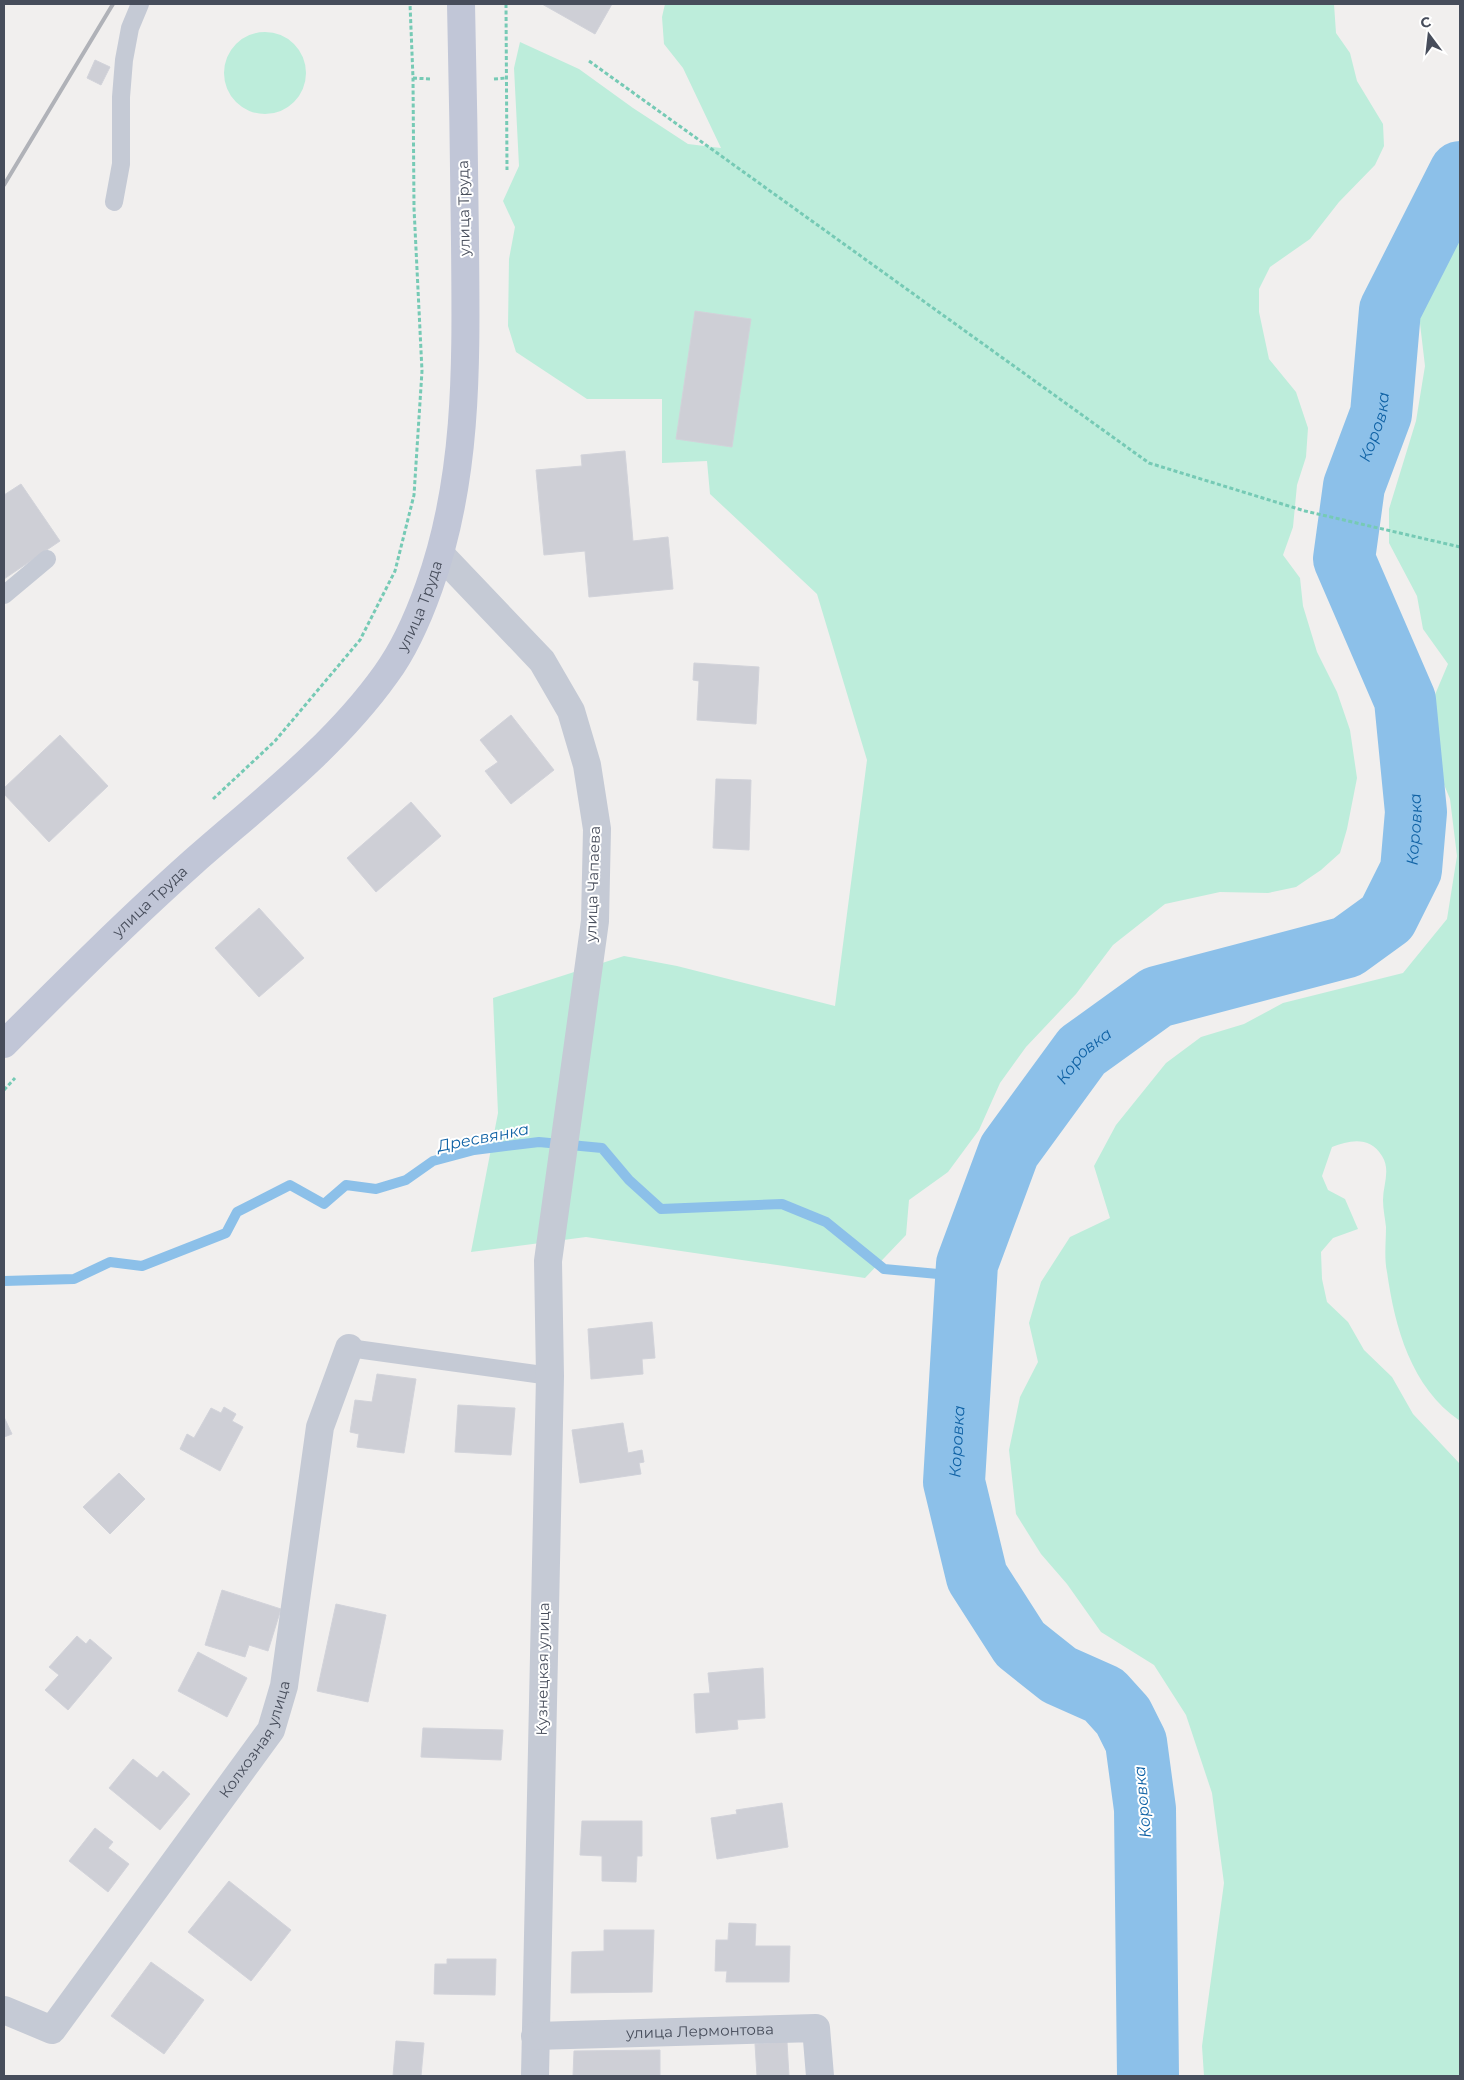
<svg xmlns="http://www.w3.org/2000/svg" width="1464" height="2080" viewBox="0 0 1464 2080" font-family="Montserrat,sans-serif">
<rect width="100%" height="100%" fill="#f1efee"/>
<!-- green -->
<path fill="#bdeddb" d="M665,4h669l2,29 14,20 7,28 26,43 1,22 -9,19 -36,37 -29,37 -40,28 -11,22v23l10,47 27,33 12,36 -2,29 -9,28 -4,42 -10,28 17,23 3,28 14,46 20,40 13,38 7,48 -10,51 -7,24 -19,17 -25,17 -28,6 -48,-1 -55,12 -52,41 -37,49 -50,53 -26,36 -21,47 -31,42 -39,28 -3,35 -41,43 -279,-41 -115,15 27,-139 -5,-115 131,-42 53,10 158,40 32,-246 -50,-166 -107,-100 -3,-33 -45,2v-64h-75l-71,-47 -8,-26 1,-67 6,-32 -12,-26 16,-35 -5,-98 6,-26 59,27 54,39 55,36 33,4 -38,-80 -19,-24 -2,-27z
M224 73a41 41 0 1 1 82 0a41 41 0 1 1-82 0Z
M1460,227v1194c-49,-34 -65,-93 -73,-149 -3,-14 -1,-30 -1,-45 -1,-9 -3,-18 -3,-27 0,-15 8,-30 -1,-44 -12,-20 -32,-16 -50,-9l-10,29 6,14 17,9 13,30 -25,9 -12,14 1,27 5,23 21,20 16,28 28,27 21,37 47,50v612h-256l-2,-30 22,-163 -12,-90 -26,-78 -32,-50 -53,-33 -34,-48 -26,-30 -25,-40 -7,-64 11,-53 18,-35 -9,-39 12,-41 29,-45 40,-19 -16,-52 22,-41 50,-62 35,-26 43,-13 39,-21 120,-30 44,-54 10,-63 -7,-57 -12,-29 1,-34 -5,-39 14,-33 -25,-35 -6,-33 -28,-53v-34l27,-88 9,-55 -6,-51 21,-50z"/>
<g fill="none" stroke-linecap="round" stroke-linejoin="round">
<!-- stream -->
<path stroke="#8cc0e9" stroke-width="10" d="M4,1281l70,-2 36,-17 32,4 84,-33 11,-21 53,-27 34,19 22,-19 30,4 30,-9 27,-19 41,-11 65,-8 63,6 27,32 32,29 121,-5 44,18 58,47 54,5 29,-10"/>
<!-- river -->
<path stroke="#8cc0e9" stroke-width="62" id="s1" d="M1148,2076l-3,-267 -9,-67 -13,-26 -19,-21 -45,-20 -39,-31 -43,-67 -23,-95 13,-218 42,-113 73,-100 75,-54 190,-50 40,-29 24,-48 5,-58 -11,-112 -61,-141 10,-73 27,-72 9,-104 70,-138"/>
</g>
<!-- building -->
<path fill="#cecfd6" stroke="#d2d3da" d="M542,4h70l-17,30z
M95,60l15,7 -9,18 -14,-7z
M695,311l56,8 -19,128 -56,-8z
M625,451l8,90 35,-4 5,52 -84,8 -4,-46 -41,4 -8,-85 46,-4 -1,-11z
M21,484l39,57 -56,38v-84z
M694,663l65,4 -3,57 -59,-4 2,-39 -6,-1z
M511,715l43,55 -43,34 -26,-33 13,-9 -18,-22z
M60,735l48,51 -59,56 -45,-48v-6z
M716,779l35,1 -2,70 -36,-2z
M411,802l30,34 -65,56 -29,-34z
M259,908l45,50 -45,39 -44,-49z
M652,1322l3,36 -13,1 1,15 -52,5 -3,-50z
M377,1374l39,5 -12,74 -47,-6 2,-13 -9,-2 5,-32 17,2z
M458,1405l57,3 -4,47 -56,-3z
M224,1407l12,7 -4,7 11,6 -23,44 -40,-22 7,-15 7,4 17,-30 10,5z
M4,1417l8,17 -8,3z
M623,1423l5,30 14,-3 2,12 -5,1 2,11 -61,9 -8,-53z
M119,1473l26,26 -35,35 -27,-27z
M222,1590l59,19 -13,42 -19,-6 -4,12 -40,-12z
M336,1604l50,11 -18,87 -51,-11z
M77,1636l9,8 4,-5 22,19 -44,52 -23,-20 14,-15 -10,-8z
M198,1652l49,26 -20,39 -49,-26z
M763,1668l2,50 -28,2 1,9 -42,4 -2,-39 16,-1 -2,-20z
M423,1728l80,2 -2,30 -80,-3z
M133,1759l24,19 6,-7 27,23 -30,36 -51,-42z
M782,1803l6,44 -71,12 -6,-41 26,-4 -1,-4z
M582,1821h60v35h-5l-1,26 -34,-1v-25l-22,-1z
M95,1828l18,14 -5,6 21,16 -21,28 -39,-31z
M229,1881l62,49 -40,51 -63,-49z
M729,1923l27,1 -1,22h35l-1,36h-63l1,-11h-12l1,-31h12z
M604,1930h50l-2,62 -81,1 1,-41 32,-1z
M447,1959h49l-1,36 -61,-1 1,-30h12z
M151,1962l53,38 -40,54 -53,-38z
M396,2041l28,2 -3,33h-28z
M787,2042l2,34h-32l-2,-32z
M660,2050v26h-87l1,-25z"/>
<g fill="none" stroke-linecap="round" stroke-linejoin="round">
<!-- path -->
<path stroke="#76cab5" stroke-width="3" stroke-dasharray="4 2.5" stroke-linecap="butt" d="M506,4l1,166
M589,61l560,402 156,48 155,36
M413,78l17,1
M494,79l12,-1
M213,799l62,-58 85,-101 35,-69 19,-76 8,-124 -8,-163 -1,-130 -3,-74
M4,1090l11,-12"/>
<!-- lane -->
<path stroke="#c5cad5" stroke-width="18" d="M114,202l7,-38v-67l3,-37 6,-32 10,-24
M4,595l43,-36
M349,1348l201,28"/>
<!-- street -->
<g stroke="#c5cad5" stroke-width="28">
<path d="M441,555l101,106 29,50 16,54 10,64 -2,92 -47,340 2,115 -15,700"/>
<path id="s2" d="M4,2010l48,20 219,-300 13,-44 36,-259 29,-79"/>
<path id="s3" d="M535,2036l281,-8 4,48"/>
</g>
<!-- secondary -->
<path stroke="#c1c6d7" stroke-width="28" id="s4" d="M4,1044c62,-62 124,-124 189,-182 67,-59 141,-115 193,-188 19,-26 32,-56 43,-87 40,-111 37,-228 36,-345 -1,-79 -2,-159 -4,-238"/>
<!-- rail -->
<path stroke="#b0b2b8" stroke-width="4" d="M4,185l109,-181"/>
</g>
<g text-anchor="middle" stroke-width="4" stroke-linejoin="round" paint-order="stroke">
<!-- street labels -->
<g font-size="15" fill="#474d5b" stroke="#fff">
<text transform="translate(464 208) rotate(-91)" y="5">улица Труда</text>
<text dy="5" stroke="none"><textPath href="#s4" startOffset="609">улица Труда</textPath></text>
<text transform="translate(593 884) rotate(-88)" y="5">улица Чапаева</text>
<text dy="5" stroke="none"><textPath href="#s4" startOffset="204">улица Труда</textPath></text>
<text transform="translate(543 1669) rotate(-89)" y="5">Кузнецкая улица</text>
<text dy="5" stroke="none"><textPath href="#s2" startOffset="408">Колхозная улица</textPath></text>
<text dy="5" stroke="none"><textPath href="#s3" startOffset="165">улица Лермонтова</textPath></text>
</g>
<!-- water labels -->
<g font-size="16" font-style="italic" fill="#1062a5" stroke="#fff">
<text dy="6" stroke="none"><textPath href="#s1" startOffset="1984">Коровка</textPath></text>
<text dy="6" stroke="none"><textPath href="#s1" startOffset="1564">Коровка</textPath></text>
<text dy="6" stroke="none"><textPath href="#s1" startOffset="1129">Коровка</textPath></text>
<text transform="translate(483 1137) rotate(-11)" y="6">Дресвянка</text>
<text dy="6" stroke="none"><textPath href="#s1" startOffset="709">Коровка</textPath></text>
<text transform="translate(1142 1802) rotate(-95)" y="6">Коровка</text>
</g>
</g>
<!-- border -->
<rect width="1464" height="2080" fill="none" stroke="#474d5b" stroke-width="10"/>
<!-- north arrow -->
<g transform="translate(1429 35) rotate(345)" stroke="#ffffff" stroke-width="4" paint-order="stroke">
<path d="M0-4L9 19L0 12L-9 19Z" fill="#474d5b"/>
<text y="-8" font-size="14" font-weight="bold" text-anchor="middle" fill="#474d5b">С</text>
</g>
</svg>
